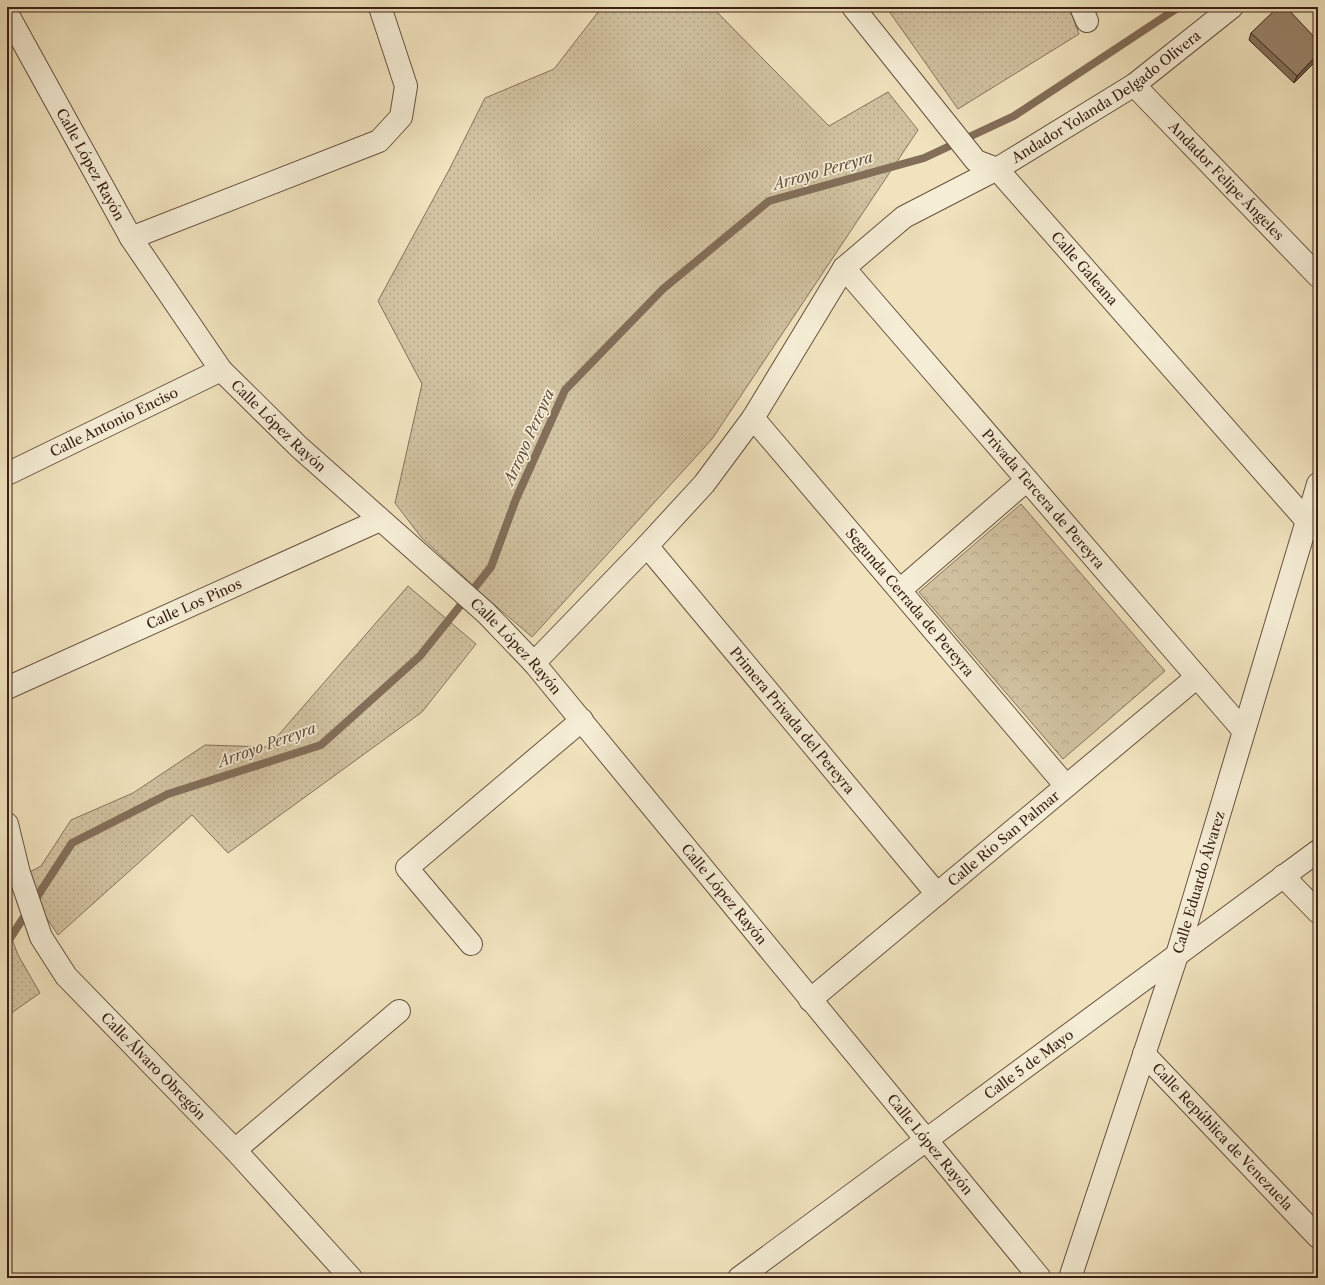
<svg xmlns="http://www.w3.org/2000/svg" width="1325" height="1285" viewBox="0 0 1325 1285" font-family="'Libre Caslon Text',serif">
<defs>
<pattern id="grass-dots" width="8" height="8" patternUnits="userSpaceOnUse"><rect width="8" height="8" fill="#d1c2a1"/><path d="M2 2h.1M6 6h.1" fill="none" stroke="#b4a68a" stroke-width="1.8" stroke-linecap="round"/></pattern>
<pattern id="park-crowns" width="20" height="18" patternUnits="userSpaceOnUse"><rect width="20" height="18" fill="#d1c2a1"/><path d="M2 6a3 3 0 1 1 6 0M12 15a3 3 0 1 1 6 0" fill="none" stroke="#b4a68a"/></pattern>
</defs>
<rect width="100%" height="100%" fill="#f0e3be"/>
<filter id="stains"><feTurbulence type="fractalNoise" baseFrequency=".005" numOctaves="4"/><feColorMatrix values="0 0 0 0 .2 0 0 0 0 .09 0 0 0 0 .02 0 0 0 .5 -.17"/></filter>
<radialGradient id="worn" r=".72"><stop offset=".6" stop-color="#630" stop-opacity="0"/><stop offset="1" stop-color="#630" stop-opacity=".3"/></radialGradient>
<!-- grass -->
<path fill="url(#grass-dots)" stroke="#86725c" d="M602,7h110l117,119 59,-34 30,38 -206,309 -180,198 -50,-43 -61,-57 -26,-34 27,-119 -44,-83 71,-131 36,-72 69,-29z
M886,7h183l10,27 -121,75z
M408,586l68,58 -54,68 -194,141 -36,-38 -134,120 -14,-21 -16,-41 13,-7 30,-46 62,-27 72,-48 63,2z
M7,926l11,29 22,38 -33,23z"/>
<!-- park -->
<path fill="url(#park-crowns)" stroke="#86725c" d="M1021,504l144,167 -102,88 -144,-167z"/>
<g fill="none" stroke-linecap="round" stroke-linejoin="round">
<!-- stream -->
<path stroke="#826e59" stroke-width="8" d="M7,943l65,-100 96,-49 153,-49 99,-89 71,-89 25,-68 49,-109 98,-101 106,-88 155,-43 90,-42 165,-109"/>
<defs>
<g id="minor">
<path id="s1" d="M853,7l123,154 21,8 317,360"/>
<path d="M1081,7l6,14"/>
<path id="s2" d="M7,13l124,225 90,132 78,77 187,166 48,50 506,615"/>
<path id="s3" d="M1134,85l184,191"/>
<path d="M131,238l248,-97 22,-24 5,-31 -26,-79"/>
<path id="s4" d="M844,268l399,462"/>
<path id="s5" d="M753,418l313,368"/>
<path id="s6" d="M7,474l214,-104"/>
<path id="s7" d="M647,546l290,348"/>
<path d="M900,590l127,-110"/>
<path id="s8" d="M534,663l113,-117 57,-62 49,-66 91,-150 60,-51 93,-48 137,-84 98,-78"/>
<path id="s9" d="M7,688l373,-168"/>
<path id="s10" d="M7,824l12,49 22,64 25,39 169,174 116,128"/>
<path d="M1283,876l35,36"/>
<path d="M471,944l-64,-76 175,-148"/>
<path id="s11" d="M810,1000l387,-323"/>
<path id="s12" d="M1144,1054l174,183"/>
<path d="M235,1150l164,-139"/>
<path id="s13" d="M739,1278l579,-427"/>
<path id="s14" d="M1070,1278l107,-323 141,-471"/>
</g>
</defs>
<!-- minor casing -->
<use href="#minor" stroke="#685240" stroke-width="24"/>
<!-- minor -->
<use href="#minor" stroke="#f5edd5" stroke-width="22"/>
</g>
<!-- wall -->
<path fill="#84735e" stroke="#3a2116" d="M1251,33l67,8v18l-24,24 -45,-43z"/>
<!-- shaded-wall -->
<path fill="#6b5e4c" stroke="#3a2116" d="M1318,54v5l-24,24 3,-7z"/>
<!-- building -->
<path fill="#99866d" stroke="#3a2116" d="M1278,7h8l32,34v13l-21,22 -46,-43z"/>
<g text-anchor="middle" stroke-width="3.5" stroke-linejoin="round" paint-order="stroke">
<!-- street labels -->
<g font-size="14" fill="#3a2116" stroke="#f5edd5">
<text dy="5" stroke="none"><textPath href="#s8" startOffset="819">Andador Yolanda Delgado Olivera</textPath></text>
<text dy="5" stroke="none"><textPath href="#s2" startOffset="173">Calle López Rayón</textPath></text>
<text dy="5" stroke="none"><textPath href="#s3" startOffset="133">Andador Felipe Ángeles</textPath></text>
<text dy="5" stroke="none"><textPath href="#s1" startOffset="352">Calle Galeana</textPath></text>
<text dy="5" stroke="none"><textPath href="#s6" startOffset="119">Calle Antonio Enciso</textPath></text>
<text dy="5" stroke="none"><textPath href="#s2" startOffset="497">Calle López Rayón</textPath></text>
<text dy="5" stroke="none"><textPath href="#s4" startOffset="305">Privada Tercera de Pereyra</textPath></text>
<text dy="5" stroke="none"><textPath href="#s5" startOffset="242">Segunda Cerrada de Pereyra</textPath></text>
<text dy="5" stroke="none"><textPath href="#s9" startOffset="205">Calle Los Pinos</textPath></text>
<text dy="5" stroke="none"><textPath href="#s2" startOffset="821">Calle López Rayón</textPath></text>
<text dy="5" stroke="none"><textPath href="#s7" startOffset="227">Primera Privada del Pereyra</textPath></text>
<text dy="5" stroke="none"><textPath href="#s11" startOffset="252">Calle Río San Palmar</textPath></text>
<text dy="5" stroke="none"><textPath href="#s14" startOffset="416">Calle Eduardo Álvarez</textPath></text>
<text dy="5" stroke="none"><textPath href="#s2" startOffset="1145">Calle López Rayón</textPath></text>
<text dy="5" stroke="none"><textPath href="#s13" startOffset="360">Calle 5 de Mayo</textPath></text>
<text dy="5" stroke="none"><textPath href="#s10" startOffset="290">Calle Álvaro Obregón</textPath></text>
<text dy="5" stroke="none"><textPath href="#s12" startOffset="114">Calle República de Venezuela</textPath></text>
<text dy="5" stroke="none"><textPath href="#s2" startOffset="1469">Calle López Rayón</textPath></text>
</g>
<!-- water labels -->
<g font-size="15" font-style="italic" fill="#644e3d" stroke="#f5edd5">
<text transform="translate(823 171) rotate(-16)" y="5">Arroyo Pereyra</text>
<text transform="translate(529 437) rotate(-66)" y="5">Arroyo Pereyra</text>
<text transform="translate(267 745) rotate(-20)" y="5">Arroyo Pereyra</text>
</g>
</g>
<!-- margin -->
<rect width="1325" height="1285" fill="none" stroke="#f0e3be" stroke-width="24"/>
<rect x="8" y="8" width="1309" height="1269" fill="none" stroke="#3a2116" stroke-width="2"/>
<rect x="12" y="12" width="1301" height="1261" fill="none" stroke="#3a2116"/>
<rect width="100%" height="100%" filter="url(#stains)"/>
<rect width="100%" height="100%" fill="url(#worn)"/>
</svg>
